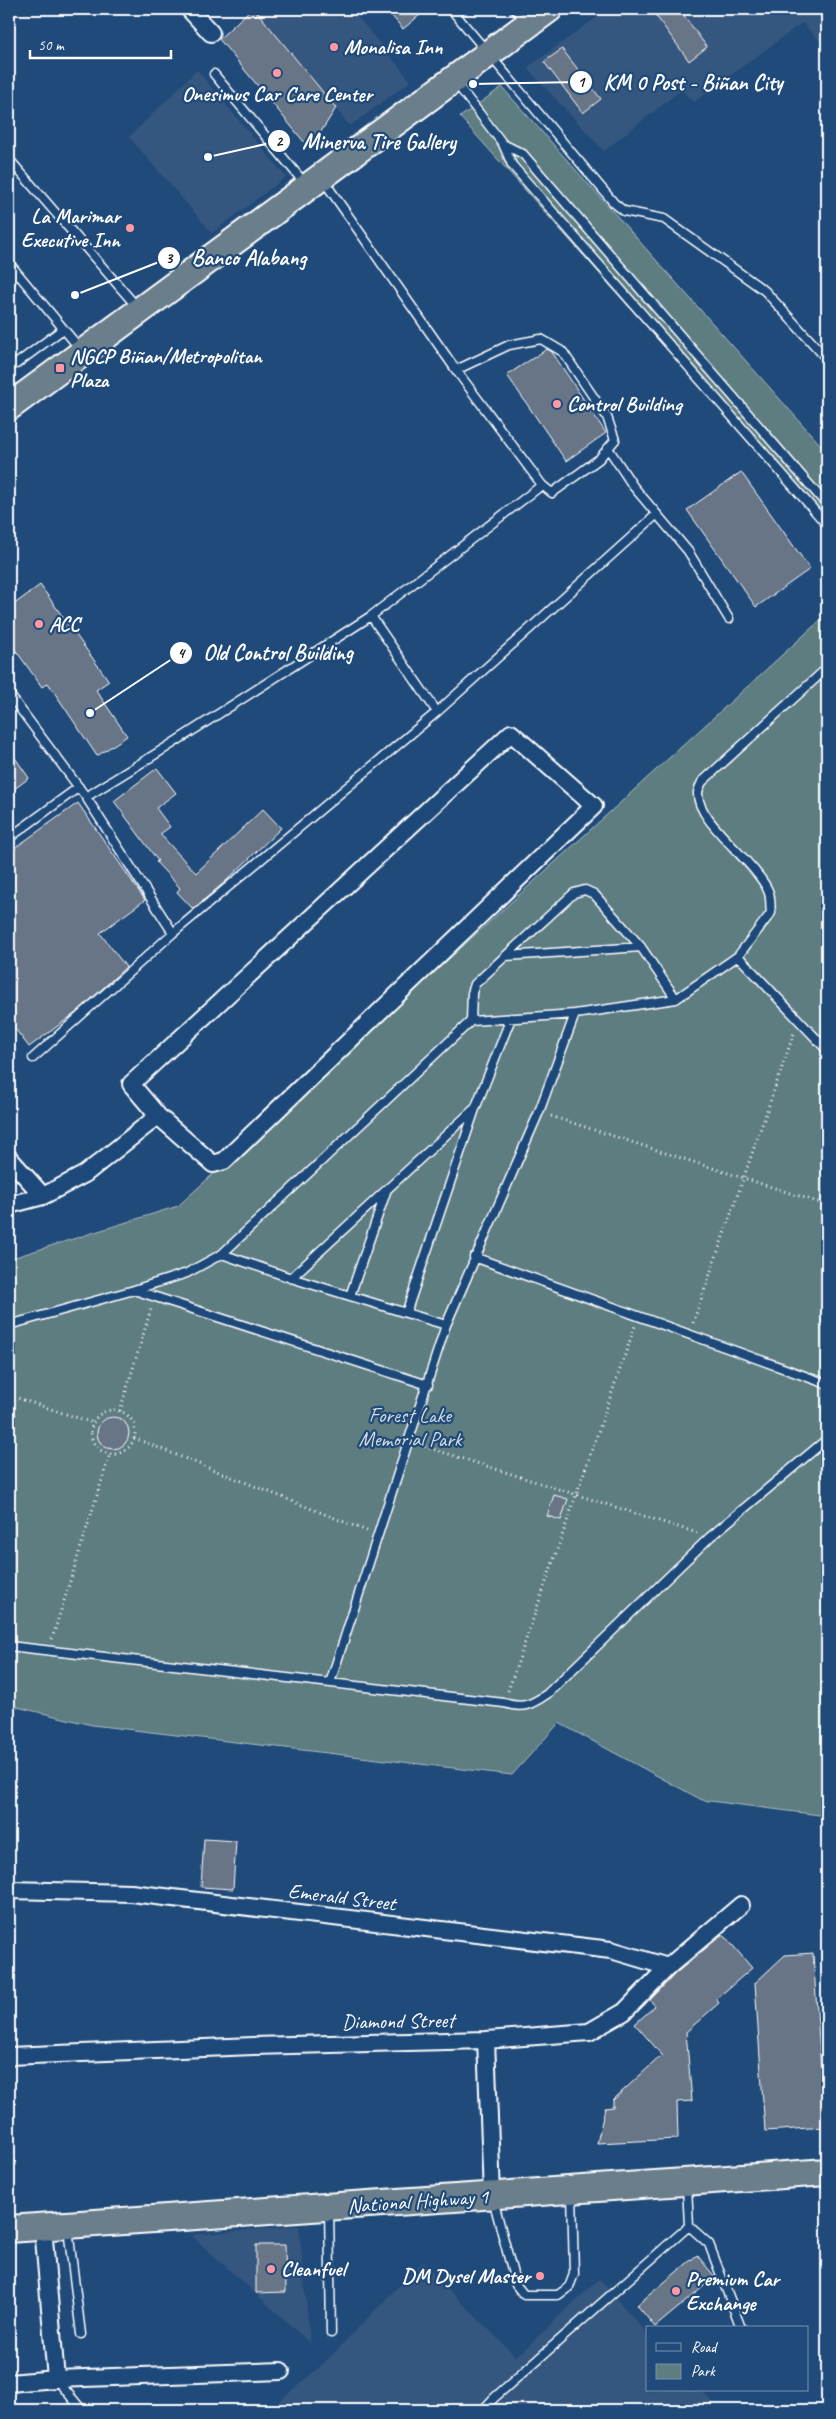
<svg xmlns="http://www.w3.org/2000/svg" width="836" height="2419" viewBox="0 0 836 2419" font-family="Caveat,sans-serif">
<rect width="100%" height="100%" fill="#1f4a7a"/>
<filter id="ink" filterUnits="userSpaceOnUse"><feTurbulence type="fractalNoise" baseFrequency=".02" numOctaves="2"/><feDisplacementMap in="SourceGraphic" scale="10" xChannelSelector="R" yChannelSelector="G"/><feConvolveMatrix kernelMatrix="1 2 1 2 8 2 1 2 1" color-interpolation-filters="sRGB"/></filter>
<g filter="url(#ink)">
<!-- built -->
<path fill="#35577e" d="M262,9h89l60,72 -61,45 -92,-113z
M608,9h219v39l-25,-25 -108,79 -13,-12 -77,61 -77,-83z
M197,70l89,107 -74,56 -83,-96z
M299,2226l11,117 -119,-108z
M422,2262l94,95 83,-78 48,54v57h54l19,20h-451l55,-47z"/>
<!-- green -->
<path fill="#5d7d81" stroke="#aebec0" d="M502,87l325,365v77l-367,-412z
M827,614v1202l-125,-16 -143,-77 -47,52 -420,-50 -83,-20v-446l169,-53z"/>
<!-- building -->
<path fill="#677486" stroke="#fff" d="M251,9l7,4 78,95 -26,41 -91,-110z
M386,9h41l-24,20z
M651,9h28l28,38 -18,14z
M562,49l39,50 -18,14 -39,-51z
M547,349l5,3 54,81 -40,28 -59,-86z
M741,472l69,97 -54,38 -69,-97z
M40,585l69,96 -13,9 31,46 -30,20 -49,-73 -6,4 -33,-46v-33z
M9,749l20,29 -20,15z
M157,768l19,25 -20,15 14,19 -10,7 36,39 67,-64 18,19 -55,53 -33,28 -16,-17 3,-4 -24,-26 2,-1 -44,-60z
M78,803l67,97 -45,33 26,34 -49,45 -48,35 -20,-26v-169z
M97 1433a16 16 0 1 1 32 0a16 16 0 1 1-32 0Z
M554,1495l14,4 -7,21 -14,-4z
M204,1839l32,2 -3,48 -32,-2z
M723,1934l29,34 -36,31 3,4 -33,29 6,69 -15,1 1,37 -81,4 8,-35 8,-1v-7l49,-45 -27,-31 20,-18 -5,-6 25,-26z
M813,1953l12,174 -60,4 -10,-148 30,-28z
M256,2245h29l1,47 -30,1z
M697,2255l18,22 -60,50 -18,-22z"/>
<g fill="none" stroke-linecap="round" stroke-linejoin="round">
<defs>
<path id="service" d="M451,9l163,194 10,8 40,8 101,72 62,68
M514,9l14,10
M214,74l92,111
M456,83l47,61 9,21 315,360
M503,144l20,10 304,351
M9,159l128,148
M324,181l132,189 86,115 10,8 47,-34 16,-19 -8,-23 -44,-65 -22,-13 -32,6 -53,25
M9,263l72,87
M9,281l8,-7
M9,366l7,-2 47,-35
M608,448l25,38 55,65 41,68
M371,616l66,96
M9,694l77,103 87,136
M86,797l81,-50 204,-131 171,-131
M9,838l70,-51
M506,956l135,-9
M738,956l89,94
M471,1021l1,-28 3,-9 99,-91 11,-3 9,4 47,53 35,52
M33,1058l140,-125 264,-221 219,-197
M222,1254l69,24 115,35 69,-204 36,-91
M474,1257l353,127
M291,1278l182,-168
M134,1290l294,95
M350,1296l36,-104
M406,1313l40,12
M9,1325l125,-35 53,-17 35,-19 249,-233 104,-7
M9,1646l495,57c19,6 27,2 43,-9l163,-157 117,-98
M330,1683l116,-358 93,-213 36,-98 101,-15 62,-43 33,-43c-1,-6 0,-14 -2,-20 -10,-29 -73,-71 -71,-100 0,-4 3,-8 4,-11l125,-114
M493,2199l23,86 8,10h34l11,-8 5,-13 -2,-81
M329,2209l2,124
M689,2226l20,18 32,84
M68,2229l13,105
M57,2380l25,30
M483,2410l11,-12 195,-172 -2,-40"/>
<path id="minor" d="M189,9l22,24
M511,733l83,73 -370,355 -11,3 -55,-48 -27,-32z
M9,1158l34,38
M9,1205l34,-9 42,-22 73,-58
M9,1890l122,3 480,57 57,17
M486,2040l6,155
M9,2056l244,-10 233,-6 103,-8 35,-20 44,-45 73,-62
M43,2227l13,152
M9,2383l47,-4 225,-8"/>
<path id="trunk" d="M9,407l540,-398
M9,2229l818,-57"/>
</defs>
<!-- service casing -->
<use href="#service" stroke="#fff" stroke-width="11"/>
<!-- minor casing -->
<use href="#minor" stroke="#fff" stroke-width="20"/>
<!-- trunk casing -->
<use href="#trunk" stroke="#fff" stroke-width="30"/>
<!-- path -->
<path stroke="#fff" stroke-width="3" stroke-dasharray="1 4" stroke-linecap="butt" d="M551,1116l276,89
M693,1323l101,-290
M9,1395l84,28
M91 1432a22 22 0 1 1 44 0a22 22 0 1 1-44 0Z
M120,1411l31,-102
M134,1438l233,93
M420,1445l277,88
M52,1639l58,-185
M508,1691l127,-365"/>
<!-- service -->
<use href="#service" stroke="#1f4a7a" stroke-width="8"/>
<!-- minor -->
<use href="#minor" stroke="#1f4a7a" stroke-width="16"/>
<!-- trunk -->
<use href="#trunk" stroke="#6b7e8b" stroke-width="26"/>
</g>
</g>
<!-- markers -->
<g fill="#ff9aa2" stroke="#1f4a7a" stroke-width="2">
<circle cx="334" cy="47" r="5"/>
<circle cx="277" cy="73" r="5"/>
<circle cx="130" cy="228" r="5"/>
<rect x="55" y="363" width="10" height="10" rx="2.5"/>
<circle cx="557" cy="404" r="5"/>
<circle cx="39" cy="624" r="5"/>
<circle cx="271" cy="2269" r="5"/>
<circle cx="540" cy="2276" r="5"/>
<circle cx="676" cy="2291" r="5"/>
</g>
<g text-anchor="middle" stroke-width="4.5" stroke-linejoin="round" paint-order="stroke">
<!-- poi labels -->
<g font-size="21" font-weight="bold" fill="#fff" stroke="#1f4a7a" text-anchor="start">
<text x="344" y="54">Monalisa Inn</text>
<text x="277" y="101" text-anchor="middle">Onesimus Car Care Center</text>
<text x="120" y="223" text-anchor="end">La Marimar<tspan x="120" dy="24">Executive Inn</tspan></text>
<text x="70" y="363">NGCP Biñan/Metropolitan<tspan x="70" dy="24">Plaza</tspan></text>
<text x="567" y="411">Control Building</text>
<text x="49" y="631">ACC</text>
<text x="281" y="2276">Cleanfuel</text>
<text x="530" y="2283" text-anchor="end">DM Dysel Master</text>
<text x="686" y="2286">Premium Car<tspan x="686" dy="24">Exchange</tspan></text>
</g>
<!-- park labels -->
<g font-size="21" fill="#d6dee0" stroke="#1f4a7a">
<text x="410" y="1422">Forest Lake<tspan x="410" dy="24">Memorial Park</tspan></text>
</g>
<!-- street labels -->
<g font-size="21" fill="#fff" stroke="#1f4a7a">
<text transform="translate(342 1897) rotate(7)" y="7">Emerald Street</text>
<text transform="translate(398 2021) rotate(-1)" y="7">Diamond Street</text>
<text transform="translate(418 2201) rotate(-4)" y="7">National Highway 1</text>
</g>
</g>
<!-- callouts -->
<path fill="none" stroke="#fff" stroke-width="2" d="M473 84L581 82M208 157L279 141M75 295L169 258M90 713L181 653"/>
<g fill="#fff" stroke="#1f4a7a" stroke-width="2">
<circle cx="473" cy="84" r="5"/>
<circle cx="208" cy="157" r="5"/>
<circle cx="75" cy="295" r="5"/>
<circle cx="90" cy="713" r="5"/>
<circle cx="581" cy="82" r="12"/>
<circle cx="279" cy="141" r="12"/>
<circle cx="169" cy="258" r="12"/>
<circle cx="181" cy="653" r="12"/>
</g>
<g font-size="15" text-anchor="middle" font-weight="bold" fill="#111">
<text x="581" y="87">1</text>
<text x="279" y="146">2</text>
<text x="169" y="263">3</text>
<text x="181" y="658">4</text>
</g>
<g font-size="22" text-anchor="middle" font-weight="bold" fill="#fff" stroke="#1f4a7a" stroke-width="4.5" stroke-linejoin="round" paint-order="stroke">
<text x="693" y="90">KM 0 Post - Biñan City</text>
<text x="379" y="149">Minerva Tire Gallery</text>
<text x="249" y="265">Banco Alabang</text>
<text x="278" y="660">Old Control Building</text>
</g>
<!-- margin -->
<rect width="836" height="2419" fill="none" stroke="#1f4a7a" stroke-width="30"/>
<rect x="15" y="15" width="806" height="2389" fill="none" stroke="#fff" stroke-width="2" filter="url(#ink)"/>
<!-- legend -->
<rect x="646" y="2326" width="162" height="65" fill="#1f4a7a" stroke="#7992af"/>
<rect x="656" y="2343" width="25" height="8" fill="#1f4a7a" stroke="#7992af"/>
<text x="691" y="2352" font-size="15" fill="#ffffff">Road</text>
<rect x="656" y="2364" width="25" height="15" fill="#5d7d81" stroke="#7992af"/>
<text x="691" y="2376" font-size="15" fill="#ffffff">Park</text>
<!-- scale -->
<path d="M30 50v8h141v-8" fill="none" stroke="#ffffff" stroke-width="2.5"/>
<text x="38" y="50" font-size="15" fill="#ffffff" stroke="#1f4a7a" stroke-width="4" paint-order="stroke">50 m</text>
</svg>
